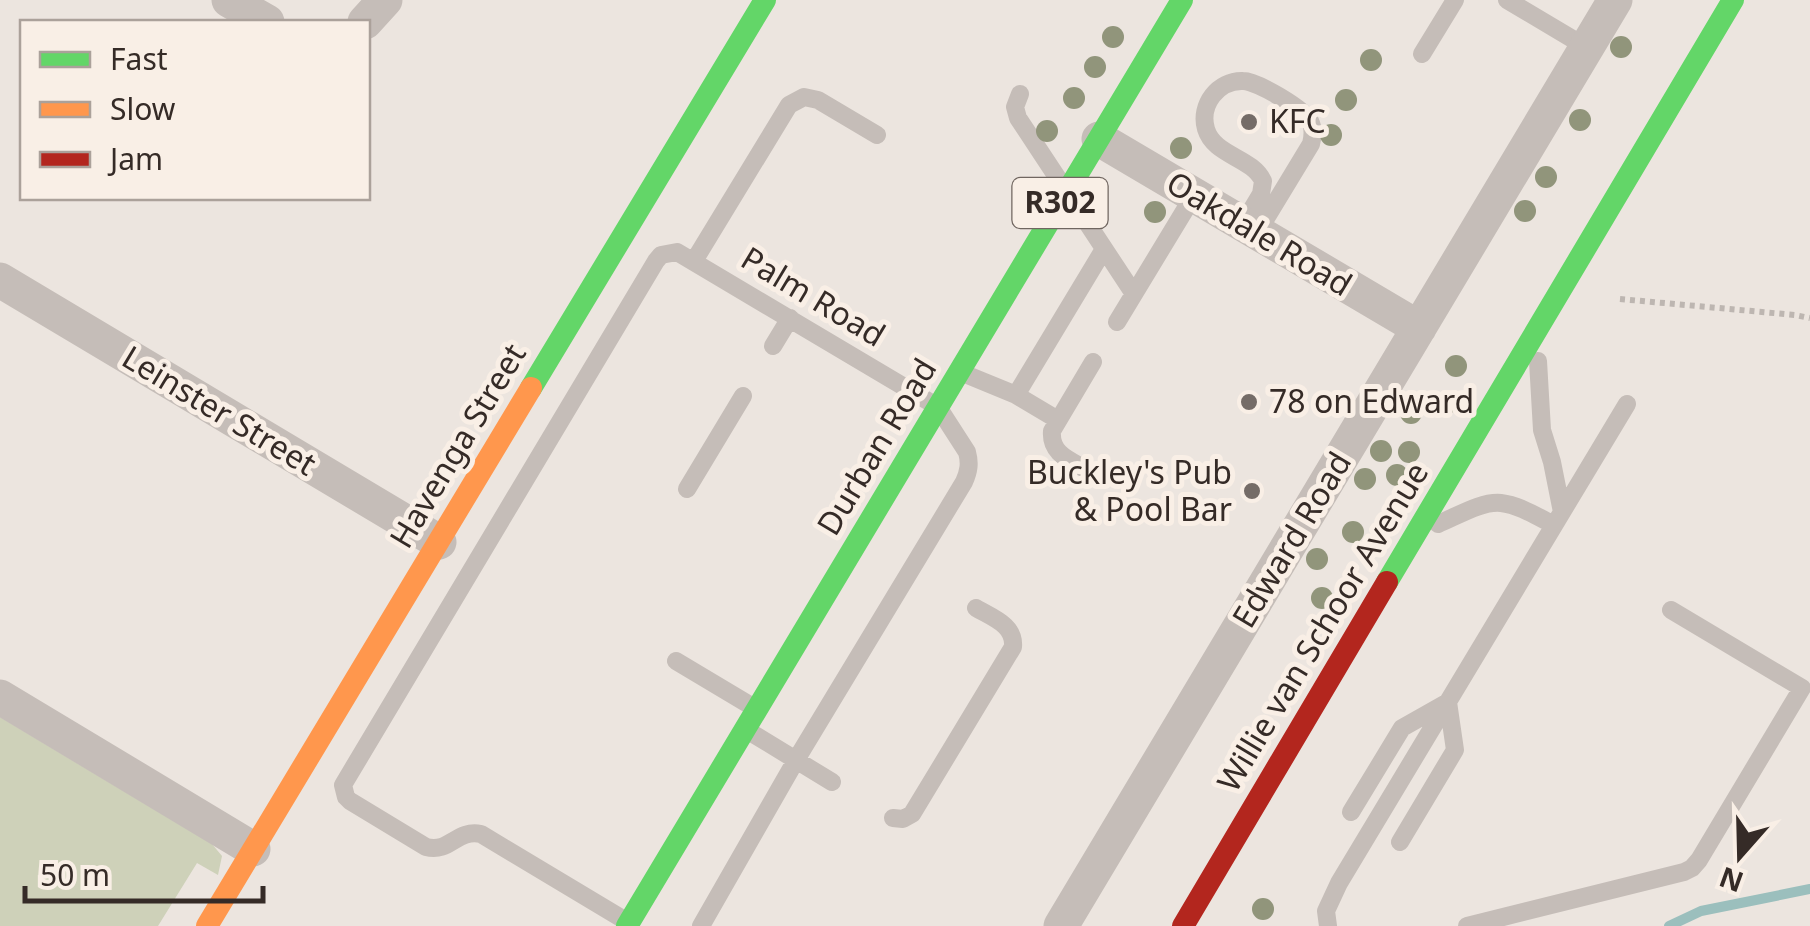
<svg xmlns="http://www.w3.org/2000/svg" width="1810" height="926" viewBox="0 0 1810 926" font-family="'Noto Sans',sans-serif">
<rect width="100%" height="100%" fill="#ece5df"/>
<!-- green -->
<path fill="#ced1b9" d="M0,717l212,127 10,12 -4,19 -21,-12 -39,63h-158z"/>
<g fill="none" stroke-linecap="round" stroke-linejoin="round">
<!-- stream -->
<path stroke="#9bbfbd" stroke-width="10" d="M1669,926l32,-15 109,-22"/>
<!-- path -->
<path stroke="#bdb6b1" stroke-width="6" stroke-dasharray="5 5" stroke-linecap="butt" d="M1620,299l175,16 15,3"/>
<!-- lane -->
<path stroke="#c5bdb8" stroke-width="18" d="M1507,0l79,47
M1422,54l33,-54
M1020,94l-5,13 3,11 116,176
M1243,224l18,-30 2,-13c-11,-24 -49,-25 -57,-52 -7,-24 12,-49 37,-48 14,0 61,28 67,40 4,8 3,15 1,23l-54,89
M694,261l95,-156 15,-8 14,3 59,35
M1117,322l77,-127
M773,346l17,-28
M1538,361l4,69 10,32 10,50
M965,374l51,21 42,25
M1016,395l88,-146
M1087,470c-17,-10 -37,-16 -35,-39l41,-69
M687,489l56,-93
M1438,524c18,-7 43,-23 63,-21 18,2 37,14 53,22
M676,661l77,46
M750,732l82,50
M1351,812l51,-84 46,-26 7,48 -55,92
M893,818l10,1 9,-5 101,-167c2,-22 -20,-29 -37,-39
M626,921l-145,-87c-25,-5 -30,19 -55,13l-76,-46 -4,-4 -3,-12 313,-524 5,-6 16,-3 261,155 29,45c3,11 2,19 -3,30l-168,278 -95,166
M1328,926l-2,-15 13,-28 288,-479
M1467,926l217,-54 8,-4 7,-8 103,-172 -131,-78"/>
<!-- street -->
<path stroke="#c5bdb8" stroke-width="35" d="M229,0l38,22
M365,22l20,-22
M1099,139l320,189
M0,280l439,262
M0,697l253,152
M1061,926l554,-926"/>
<!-- fast -->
<path stroke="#63d668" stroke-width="22" d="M531,388l234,-388
M1387,582l346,-582
M627,926l555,-926"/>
<!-- slow -->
<path stroke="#ff974d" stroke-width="22" d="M207,926l324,-538"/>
<!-- jam -->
<path stroke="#b3261e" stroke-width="22" d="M1183,926l204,-344"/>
</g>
<!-- trees -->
<g fill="#91957b">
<circle cx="1113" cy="37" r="11"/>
<circle cx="1621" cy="47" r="11"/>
<circle cx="1371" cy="60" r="11"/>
<circle cx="1095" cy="67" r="11"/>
<circle cx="1074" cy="98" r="11"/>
<circle cx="1346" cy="100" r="11"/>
<circle cx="1580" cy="120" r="11"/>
<circle cx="1047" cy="131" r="11"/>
<circle cx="1331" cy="135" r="11"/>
<circle cx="1181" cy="148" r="11"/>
<circle cx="1546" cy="177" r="11"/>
<circle cx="1525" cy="211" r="11"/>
<circle cx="1155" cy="212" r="11"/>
<circle cx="1456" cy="366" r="11"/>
<circle cx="1447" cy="403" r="11"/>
<circle cx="1411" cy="413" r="11"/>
<circle cx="1381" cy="451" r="11"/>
<circle cx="1409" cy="452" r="11"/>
<circle cx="1397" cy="475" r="11"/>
<circle cx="1365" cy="479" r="11"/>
<circle cx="1353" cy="532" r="11"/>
<circle cx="1317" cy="559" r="11"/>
<circle cx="1322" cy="598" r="11"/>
<circle cx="1263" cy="909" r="11"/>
</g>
<!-- markers -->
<g fill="#756c67" stroke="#f9efe6" stroke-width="4">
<circle cx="1249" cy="122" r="10"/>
<circle cx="1249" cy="402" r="10"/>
<circle cx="1252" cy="491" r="10"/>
</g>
<g text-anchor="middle" stroke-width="10" stroke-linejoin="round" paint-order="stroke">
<!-- shield labels -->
<rect fill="#f9efe6" stroke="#706660" stroke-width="2.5" x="1012.5" y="178" width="95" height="50" rx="8"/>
<g font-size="30" font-weight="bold" fill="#352b27">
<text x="1060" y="213">R302</text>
</g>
<!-- poi labels -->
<g font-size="32" fill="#352b27" stroke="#f9efe6" text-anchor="start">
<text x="1269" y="133">KFC</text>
<text x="1269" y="413">78 on Edward</text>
<text x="1232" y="484" text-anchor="end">Buckley's Pub<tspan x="1232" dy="37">&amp; Pool Bar</tspan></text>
</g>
<!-- street labels -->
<g font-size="32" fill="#352b27" stroke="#f9efe6">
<text transform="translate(1259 234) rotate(31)" y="11">Oakdale Road</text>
<text transform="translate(813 297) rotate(31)" y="11">Palm Road</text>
<text transform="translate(219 411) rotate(31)" y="11">Leinster Street</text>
<text transform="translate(458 446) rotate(-59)" y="11">Havenga Street</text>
<text transform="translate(877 447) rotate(-59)" y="11">Durban Road</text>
<text transform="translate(1292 540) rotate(-59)" y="11">Edward Road</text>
<text transform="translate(1323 627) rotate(-59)" y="11">Willie van Schoor Avenue</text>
</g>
</g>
<!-- legend -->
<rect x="20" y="20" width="350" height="180" fill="#f9efe6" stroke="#aba19a" stroke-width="2.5"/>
<rect x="40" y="52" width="50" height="15" fill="#63d668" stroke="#aba19a" stroke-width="2.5"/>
<text x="110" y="70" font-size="30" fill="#352b27">Fast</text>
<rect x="40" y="102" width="50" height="15" fill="#ff974d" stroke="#aba19a" stroke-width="2.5"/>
<text x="110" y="120" font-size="30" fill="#352b27">Slow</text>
<rect x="40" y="152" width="50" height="15" fill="#b3261e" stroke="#aba19a" stroke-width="2.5"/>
<text x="110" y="170" font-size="30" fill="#352b27">Jam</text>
<!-- north arrow -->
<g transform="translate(1740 856) rotate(200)" stroke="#f9efe6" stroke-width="8" paint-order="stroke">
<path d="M0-8L18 38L0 25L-18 38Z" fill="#352b27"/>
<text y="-15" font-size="28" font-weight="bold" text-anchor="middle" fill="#352b27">N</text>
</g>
<!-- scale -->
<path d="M25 886v15h238v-15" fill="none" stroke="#352b27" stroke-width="5"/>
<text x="40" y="886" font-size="30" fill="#352b27" stroke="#f9efe6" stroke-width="8" paint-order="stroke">50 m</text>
</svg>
